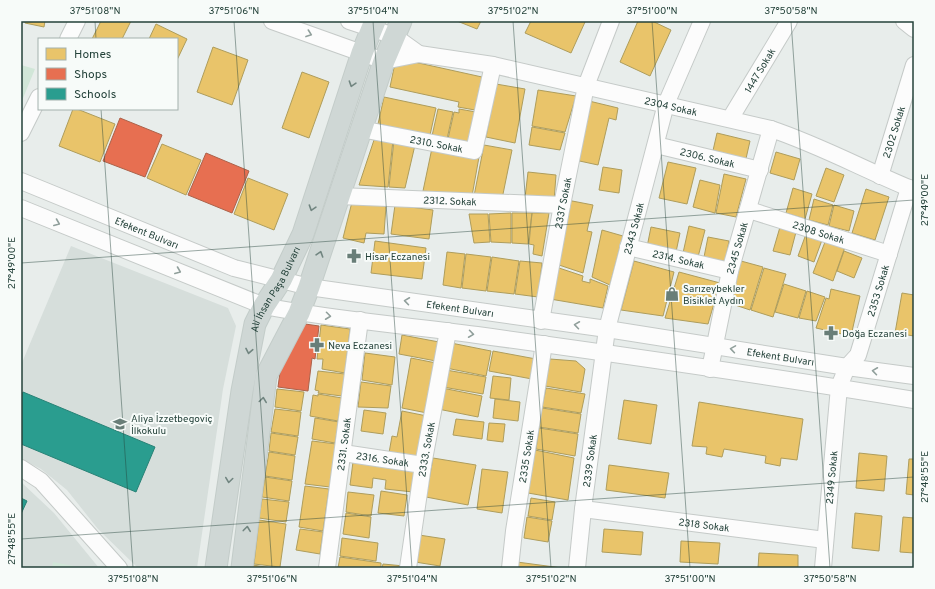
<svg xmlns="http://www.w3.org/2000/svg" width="935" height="589" viewBox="0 0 935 589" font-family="Overpass,sans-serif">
<rect width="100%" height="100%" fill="#e8edeb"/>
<!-- built -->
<path fill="#d6dedb" d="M71,246l157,62 8,18 -13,63 -26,179h-59l-40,-39 -31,-39 -26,-21 -20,-10v-94z
M21,482l33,31 45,55h-78z"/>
<!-- green -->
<path fill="#d1e6d8" d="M21,65l14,4 -14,34z
M53,562l31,6h-32z"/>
<!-- homes -->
<path fill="#e9c46a" stroke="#ae9d5c" d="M25,21h20l-1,6 -19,-4z
M101,21h30l-9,18h-30z
M457,21h24l-4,8z
M531,21h51l3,1 -14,31 -46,-20z
M638,21h14l19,9 -21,46 -30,-14z
M156,24l31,15 -10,21v-21h-28z
M213,47l35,13 -16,45 -35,-13z
M396,58l86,19 -7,33 -17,-3 1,-5 -69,-15z
M302,72l27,10 -20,56 -27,-10z
M496,84l29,5 -10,54 -29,-6z
M538,90l38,6 -11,36 -33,-6z
M384,97l52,11 -6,27 -52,-11z
M589,101l29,7 -2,12 -7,-2 -11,47 -23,-5z
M73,109h4l38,15 -15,38 -41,-16z
M438,109l15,3 -6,27 -15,-3z
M459,109l17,3 -7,32 -21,-5 6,-27 5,1z
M532,127l33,6 -5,17 -31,-5z
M717,133l33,8 -5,22 -33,-8z
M375,137l18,3 -5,47 -29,-2z
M394,140l21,5 -10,43 -16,-1z
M162,144l39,16 -15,35 -39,-17z
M484,145l28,5 -10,49 -28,-3z
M432,148l47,9 -7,39 -49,-5z
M776,152l24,7 -6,21 -24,-7z
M668,162l28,6 -9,36 -28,-6z
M603,167l19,3 -3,23 -20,-3z
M826,168l18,7 -10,27 -18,-6z
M528,172l28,3 -2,26 -29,-3z
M724,174l22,5 -10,38 -20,-4z
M248,178l40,16 -14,36 -40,-16z
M700,180l20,5 -5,28 -22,-6z
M793,188l19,6 -7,25 -19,-6z
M866,189l23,8 -14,43 -23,-7z
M814,199l19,6 -5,20 -19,-5z
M567,200l26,5 -6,26 5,1 -9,41 -27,-9z
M352,202l34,4 -2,28 -18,-1 -2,10 -21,-5z
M395,205l38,5 -4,29 -38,-5z
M834,205l20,6 -5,20 -20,-5z
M511,213v30l-20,-1 -2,-28z
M512,213h20l-4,31 -16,-1z
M532,213h17l-7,43 -9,-2 1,-9 -5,-1z
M469,214h19l2,28 -16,1z
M689,226l16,4 -7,27 -15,-4z
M651,227l29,6 -4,19 -29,-5z
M780,227l16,5 -6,23 -17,-4z
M602,230l21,6 -13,49 -18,-8z
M806,234l16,6 -8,22 -16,-6z
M708,237l21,4 -4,21 -21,-5z
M375,241l51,7 -4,31 -51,-6z
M825,242l20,5 -12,34 -20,-8z
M844,251l18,7 -8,20 -17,-7z
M447,252l18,2 -4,34 -18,-3z
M466,254l25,3 -5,34 -24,-3z
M492,257l27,4 -5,33 -27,-3z
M520,261l22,2 -4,34 -23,-3z
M634,261l40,11 -11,44 -42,-6z
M741,261l22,6 -13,43 -21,-7z
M556,267l27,9 -1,5 8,2v-4l18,7 -5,22 -53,-9z
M764,268l22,6 -13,43 -22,-7z
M679,272l41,11 -12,41 -43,-6z
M784,284l22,7 -8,27 -23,-6z
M831,289l29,7 -9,40 -35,-8 10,-30 3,1z
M807,291l18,6 -9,24 -17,-3z
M902,293l12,2v41l-19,-3z
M321,325l29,4 -5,44 -23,-4 1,-10h-6z
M402,335l37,7 -3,19 -37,-7z
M451,343l40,8 -5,25 -40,-8z
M493,351l43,8 -4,20 -43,-8z
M365,353l30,4 -3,28 -30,-5z
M411,358l25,5 -9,50 -25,-5z
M550,359l26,2 9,8 -4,23 -36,-6z
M446,370l40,7 -3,17 -40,-7z
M318,371l27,3 -3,22 -24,-3 1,-2 -4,-1z
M493,376l18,2 -2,22 -19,-2z
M361,382l30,4 -3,22 -30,-1z
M442,388l40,8 -4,21 -40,-8z
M546,388l39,6 -4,19 -39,-6z
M277,389l27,3 -3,19 -26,-4z
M318,394l24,4 -4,23 -28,-5 3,-21 5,1z
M495,399l25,3 -2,19 -25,-3z
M624,400l33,5 -6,39 -33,-5z
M699,402l104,17 -6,41 -16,-2 -1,8 -15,-3 1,-7 -42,-7 -2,8 -16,-3 1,-7 -15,-1z
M542,408l39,6 -3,19 -39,-6z
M275,409l26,3 -3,24 -27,-4z
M364,410l22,3 -3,21 -22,-3z
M402,411l25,5 -7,43 -31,-6 3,-17 5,1z
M315,418l24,4 -4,21 -23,-4z
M456,419l28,3 -2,17 -29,-4z
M489,423l16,1 -2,18 -16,-2z
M539,428l39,6 -3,22 -39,-7z
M271,433l27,4 -3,18 -26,-4z
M312,441l24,3 -6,43 -25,-3z
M535,450l39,8 -6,42 -40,-7z
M269,452l26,4 -3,24 -27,-4z
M859,453l28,3 -3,35 -28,-3z
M433,458l43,7 -8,40 -42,-8z
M909,459h5v36l-8,-1z
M353,462l63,8 -3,22 -28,-3 1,-9 -13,-2 -1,10 -22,-3z
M609,465l60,8 -4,25 -59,-8z
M482,469l26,3 -6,41 -25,-4z
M265,477l27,4 -3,20 -27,-4z
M305,486l24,3 -6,42 -24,-4z
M381,491l26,4 -3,21 -26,-3z
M348,492l26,3 -3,21 -25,-4z
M531,498l24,4 -3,18 -24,-4z
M262,499l27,3 -3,20 -27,-4z
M346,513l25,4 -2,21 -26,-4z
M855,513l27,3 -3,35 -27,-3z
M527,517l25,4 -4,21 -24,-4z
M903,517l11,1v35l-14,-1z
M259,520l27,4 -6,43 -26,-3z
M300,529l23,3 -3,22 -24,-4z
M604,529l39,3 -2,23 -39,-3z
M419,535l26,4 -5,27 -25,-4z
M342,538l36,5 -2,18 -36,-5z
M681,541l39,2 -2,21 -38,-2z
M759,553l39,2v13h-40z
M340,557l41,6v5h-43z
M517,562l45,6h-46z
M383,564l21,2v2h-22z
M253,565l18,3h-18z"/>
<!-- shops -->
<path fill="#e76f51" stroke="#ac624a" d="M120,118l42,17 -17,42 -42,-16z
M206,153l43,18 -17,42 -44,-18z
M305,324l14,2 -4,33 -3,-1 -4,33 -30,-4 3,-22z"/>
<!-- schools -->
<path fill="#2a9d8f" stroke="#288276" d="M23,392l132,55 -19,45 -115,-48v-47z
M21,498l6,3 -6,13z"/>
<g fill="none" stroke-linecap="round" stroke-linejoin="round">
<defs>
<g id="minor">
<path id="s1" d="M272,21l112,40 35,-7 74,11 278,64c48,16 92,40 138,59l5,1"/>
<path d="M349,21l45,15 25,18"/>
<path d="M904,21l10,8"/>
<path d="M68,39l9,-18"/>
<path id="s2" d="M730,119l59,-98"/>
<path id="s3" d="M361,129l113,22 19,-86"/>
<path d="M21,133l18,-36"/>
<path id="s4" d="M656,145l104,25"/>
<path id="s5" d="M880,176l34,-111"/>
<path id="s6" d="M21,181l213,87 75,19 298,42 240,38 67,9"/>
<path id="s7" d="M339,196l223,9"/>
<path d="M21,208l243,98c70,14 142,19 213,29 146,20 292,41 437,65"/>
<path id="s8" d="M749,210l140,44"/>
<path id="s9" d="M628,247l102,24"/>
<path id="s10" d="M541,321l21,-116 24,-119 25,-65"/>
<path id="s11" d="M710,369l20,-98 41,-142"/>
<path id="s12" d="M343,453l80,12"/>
<path d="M21,468l20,13 78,87"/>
<path id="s13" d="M583,509l242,31"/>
<path id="s14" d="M327,568l33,-248"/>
<path id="s15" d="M408,568l15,-103 25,-134"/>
<path id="s16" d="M510,568l4,-37 30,-187"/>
<path id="s17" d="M577,568l6,-59 24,-180 59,-225 36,-83"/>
<path id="s18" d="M823,568l16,-181 8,-20 11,-12 51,-167"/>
</g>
<g id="major">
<path id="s19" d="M216,568l26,-177 13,-67 9,-18 17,-26 22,-46 59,-181 13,-32"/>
<path d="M242,568l24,-192 33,-63 10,-26 75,-226 17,-40"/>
</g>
</defs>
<!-- minor casing -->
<use href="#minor" stroke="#c5cac8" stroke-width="18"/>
<!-- major casing -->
<use href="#major" stroke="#c3ccc9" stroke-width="23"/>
<!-- minor -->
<use href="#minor" stroke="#fcfcfc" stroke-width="16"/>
<!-- major -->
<use href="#major" stroke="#cfd7d5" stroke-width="21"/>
</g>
<!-- one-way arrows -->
<defs><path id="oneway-chevron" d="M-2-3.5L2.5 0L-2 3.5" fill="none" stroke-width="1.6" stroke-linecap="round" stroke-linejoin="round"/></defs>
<g stroke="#909f9b">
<use href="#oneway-chevron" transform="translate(309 34) rotate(20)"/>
<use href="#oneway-chevron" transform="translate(57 223) rotate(22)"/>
<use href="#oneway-chevron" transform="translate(178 271) rotate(22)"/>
<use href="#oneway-chevron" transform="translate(407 301) rotate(-172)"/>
<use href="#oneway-chevron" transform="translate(328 316) rotate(7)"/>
<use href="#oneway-chevron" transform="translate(577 325) rotate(-172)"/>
<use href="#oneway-chevron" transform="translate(471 334) rotate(8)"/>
<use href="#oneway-chevron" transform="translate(733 349) rotate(-171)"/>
<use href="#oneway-chevron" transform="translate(875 371) rotate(-172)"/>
</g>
<g stroke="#718580">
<use href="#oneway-chevron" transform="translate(352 84) rotate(108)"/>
<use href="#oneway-chevron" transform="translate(312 208) rotate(108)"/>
<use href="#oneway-chevron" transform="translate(320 254) rotate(-72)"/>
<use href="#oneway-chevron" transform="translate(249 351) rotate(101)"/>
<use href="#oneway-chevron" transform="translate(263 400) rotate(-82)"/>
<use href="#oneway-chevron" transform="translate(229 480) rotate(98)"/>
<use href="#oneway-chevron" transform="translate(247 529) rotate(-83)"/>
</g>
<!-- ticks -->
<path fill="none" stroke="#24423a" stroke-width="1" stroke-opacity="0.45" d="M95,21l1,18M234,21l38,547M373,21l39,547M513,21l38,547M652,21l38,547M791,21l39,547M101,109l32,459M21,263l893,-63M21,539l893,-62"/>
<!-- icons -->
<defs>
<symbol id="pharmacy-bare" viewBox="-9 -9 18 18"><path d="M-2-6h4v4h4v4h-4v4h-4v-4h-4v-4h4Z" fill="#697e78" stroke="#f7fbf9" stroke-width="2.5" paint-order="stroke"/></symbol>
<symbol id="shop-bare" viewBox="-9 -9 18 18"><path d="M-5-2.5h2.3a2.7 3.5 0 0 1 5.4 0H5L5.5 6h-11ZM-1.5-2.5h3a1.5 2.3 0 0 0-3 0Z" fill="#697e78" stroke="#f7fbf9" stroke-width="2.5" paint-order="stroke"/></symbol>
<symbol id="school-bare" viewBox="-9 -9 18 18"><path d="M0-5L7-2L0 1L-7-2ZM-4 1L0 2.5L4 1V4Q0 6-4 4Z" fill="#697e78" stroke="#f7fbf9" stroke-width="2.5" paint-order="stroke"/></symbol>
</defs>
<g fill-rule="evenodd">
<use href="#pharmacy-bare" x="344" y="246" width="20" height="20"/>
<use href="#shop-bare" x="662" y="284" width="20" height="20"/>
<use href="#pharmacy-bare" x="821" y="323" width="20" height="20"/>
<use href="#pharmacy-bare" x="307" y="335" width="20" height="20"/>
<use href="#school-bare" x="110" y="414" width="20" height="20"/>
</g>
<g text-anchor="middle" stroke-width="4" stroke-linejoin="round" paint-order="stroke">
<!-- street labels -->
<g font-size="10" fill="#24423a" stroke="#f7fbf9">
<text dy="4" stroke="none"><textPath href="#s2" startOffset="57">1447 Sokak</textPath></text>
<text dy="4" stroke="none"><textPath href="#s1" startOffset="412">2304 Sokak</textPath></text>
<text dy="4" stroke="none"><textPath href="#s5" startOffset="46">2302 Sokak</textPath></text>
<text dy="4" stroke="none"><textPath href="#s3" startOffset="77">2310. Sokak</textPath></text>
<text dy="4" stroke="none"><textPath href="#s4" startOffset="53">2306. Sokak</textPath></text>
<text dy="4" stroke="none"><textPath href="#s7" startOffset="111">2312. Sokak</textPath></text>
<text dy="4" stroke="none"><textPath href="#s10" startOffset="120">2337 Sokak</textPath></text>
<text dy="4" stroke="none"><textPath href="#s17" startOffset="345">2343 Sokak</textPath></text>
<text dy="4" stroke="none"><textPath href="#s8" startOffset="73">2308 Sokak</textPath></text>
<text dy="4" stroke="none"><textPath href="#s6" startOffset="136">Efekent Bulvarı</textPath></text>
<text dy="4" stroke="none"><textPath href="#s11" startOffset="124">2345 Sokak</textPath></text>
<text dy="4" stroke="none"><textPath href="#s9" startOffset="52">2314. Sokak</textPath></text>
<text dy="4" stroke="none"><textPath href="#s19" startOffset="287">Ali İhsan Paşa Bulvarı</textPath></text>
<text dy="4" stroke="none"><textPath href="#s18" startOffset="287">2353 Sokak</textPath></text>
<text dy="4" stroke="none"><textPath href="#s6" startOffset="460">Efekent Bulvarı</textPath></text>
<text dy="4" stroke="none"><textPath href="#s6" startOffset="784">Efekent Bulvarı</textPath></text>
<text dy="4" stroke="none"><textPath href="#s14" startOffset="125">2331. Sokak</textPath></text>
<text dy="4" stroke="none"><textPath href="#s15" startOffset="120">2333. Sokak</textPath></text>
<text dy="4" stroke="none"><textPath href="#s16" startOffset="113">2335 Sokak</textPath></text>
<text dy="4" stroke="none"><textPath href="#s12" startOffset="40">2316. Sokak</textPath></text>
<text dy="4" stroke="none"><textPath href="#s17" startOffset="108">2339 Sokak</textPath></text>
<text dy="4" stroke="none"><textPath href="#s18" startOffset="91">2349 Sokak</textPath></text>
<text dy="4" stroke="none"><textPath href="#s13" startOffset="122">2318 Sokak</textPath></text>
</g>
<!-- poi labels -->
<g font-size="10" fill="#24423a" stroke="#f7fbf9" text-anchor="start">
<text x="365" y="260">Hisar Eczanesi</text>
<text x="683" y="292">Sarızeybekler<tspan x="683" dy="12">Bisiklet Aydın</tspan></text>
<text x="842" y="337">Doğa Eczanesi</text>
<text x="328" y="349">Neva Eczanesi</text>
<text x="131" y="422">Aliya İzzetbegoviç<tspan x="131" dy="12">İlkokulu</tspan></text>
</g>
</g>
<!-- border -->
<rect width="935" height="589" fill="none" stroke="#f7fbf9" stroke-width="44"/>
<!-- legend -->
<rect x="38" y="38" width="140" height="72" fill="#f7fbf9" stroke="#a3b1ad"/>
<rect x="46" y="48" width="20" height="12" fill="#e9c46a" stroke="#a3b1ad"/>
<text x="74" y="58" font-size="12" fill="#24423a">Homes</text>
<rect x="46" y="68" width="20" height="12" fill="#e76f51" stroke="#a3b1ad"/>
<text x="74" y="78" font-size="12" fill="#24423a">Shops</text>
<rect x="46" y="88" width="20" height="12" fill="#2a9d8f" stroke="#a3b1ad"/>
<text x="74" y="98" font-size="12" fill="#24423a">Schools</text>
<rect x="22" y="22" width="891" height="545" fill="none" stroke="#24423a" stroke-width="1.5"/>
<g font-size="10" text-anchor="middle" fill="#24423a">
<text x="95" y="14">37°51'08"N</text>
<text x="234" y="14">37°51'06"N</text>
<text x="373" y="14">37°51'04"N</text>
<text x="513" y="14">37°51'02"N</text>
<text x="652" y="14">37°51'00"N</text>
<text x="791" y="14">37°50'58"N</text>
<text transform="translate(924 200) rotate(-90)" y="4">27°49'00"E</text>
<text transform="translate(11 263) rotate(-90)" y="4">27°49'00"E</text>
<text transform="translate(924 477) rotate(-90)" y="4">27°48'55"E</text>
<text transform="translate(11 539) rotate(-90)" y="4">27°48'55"E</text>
<text x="133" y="582">37°51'08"N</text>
<text x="272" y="582">37°51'06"N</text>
<text x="412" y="582">37°51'04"N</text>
<text x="551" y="582">37°51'02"N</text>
<text x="690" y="582">37°51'00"N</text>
<text x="830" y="582">37°50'58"N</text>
</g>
</svg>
